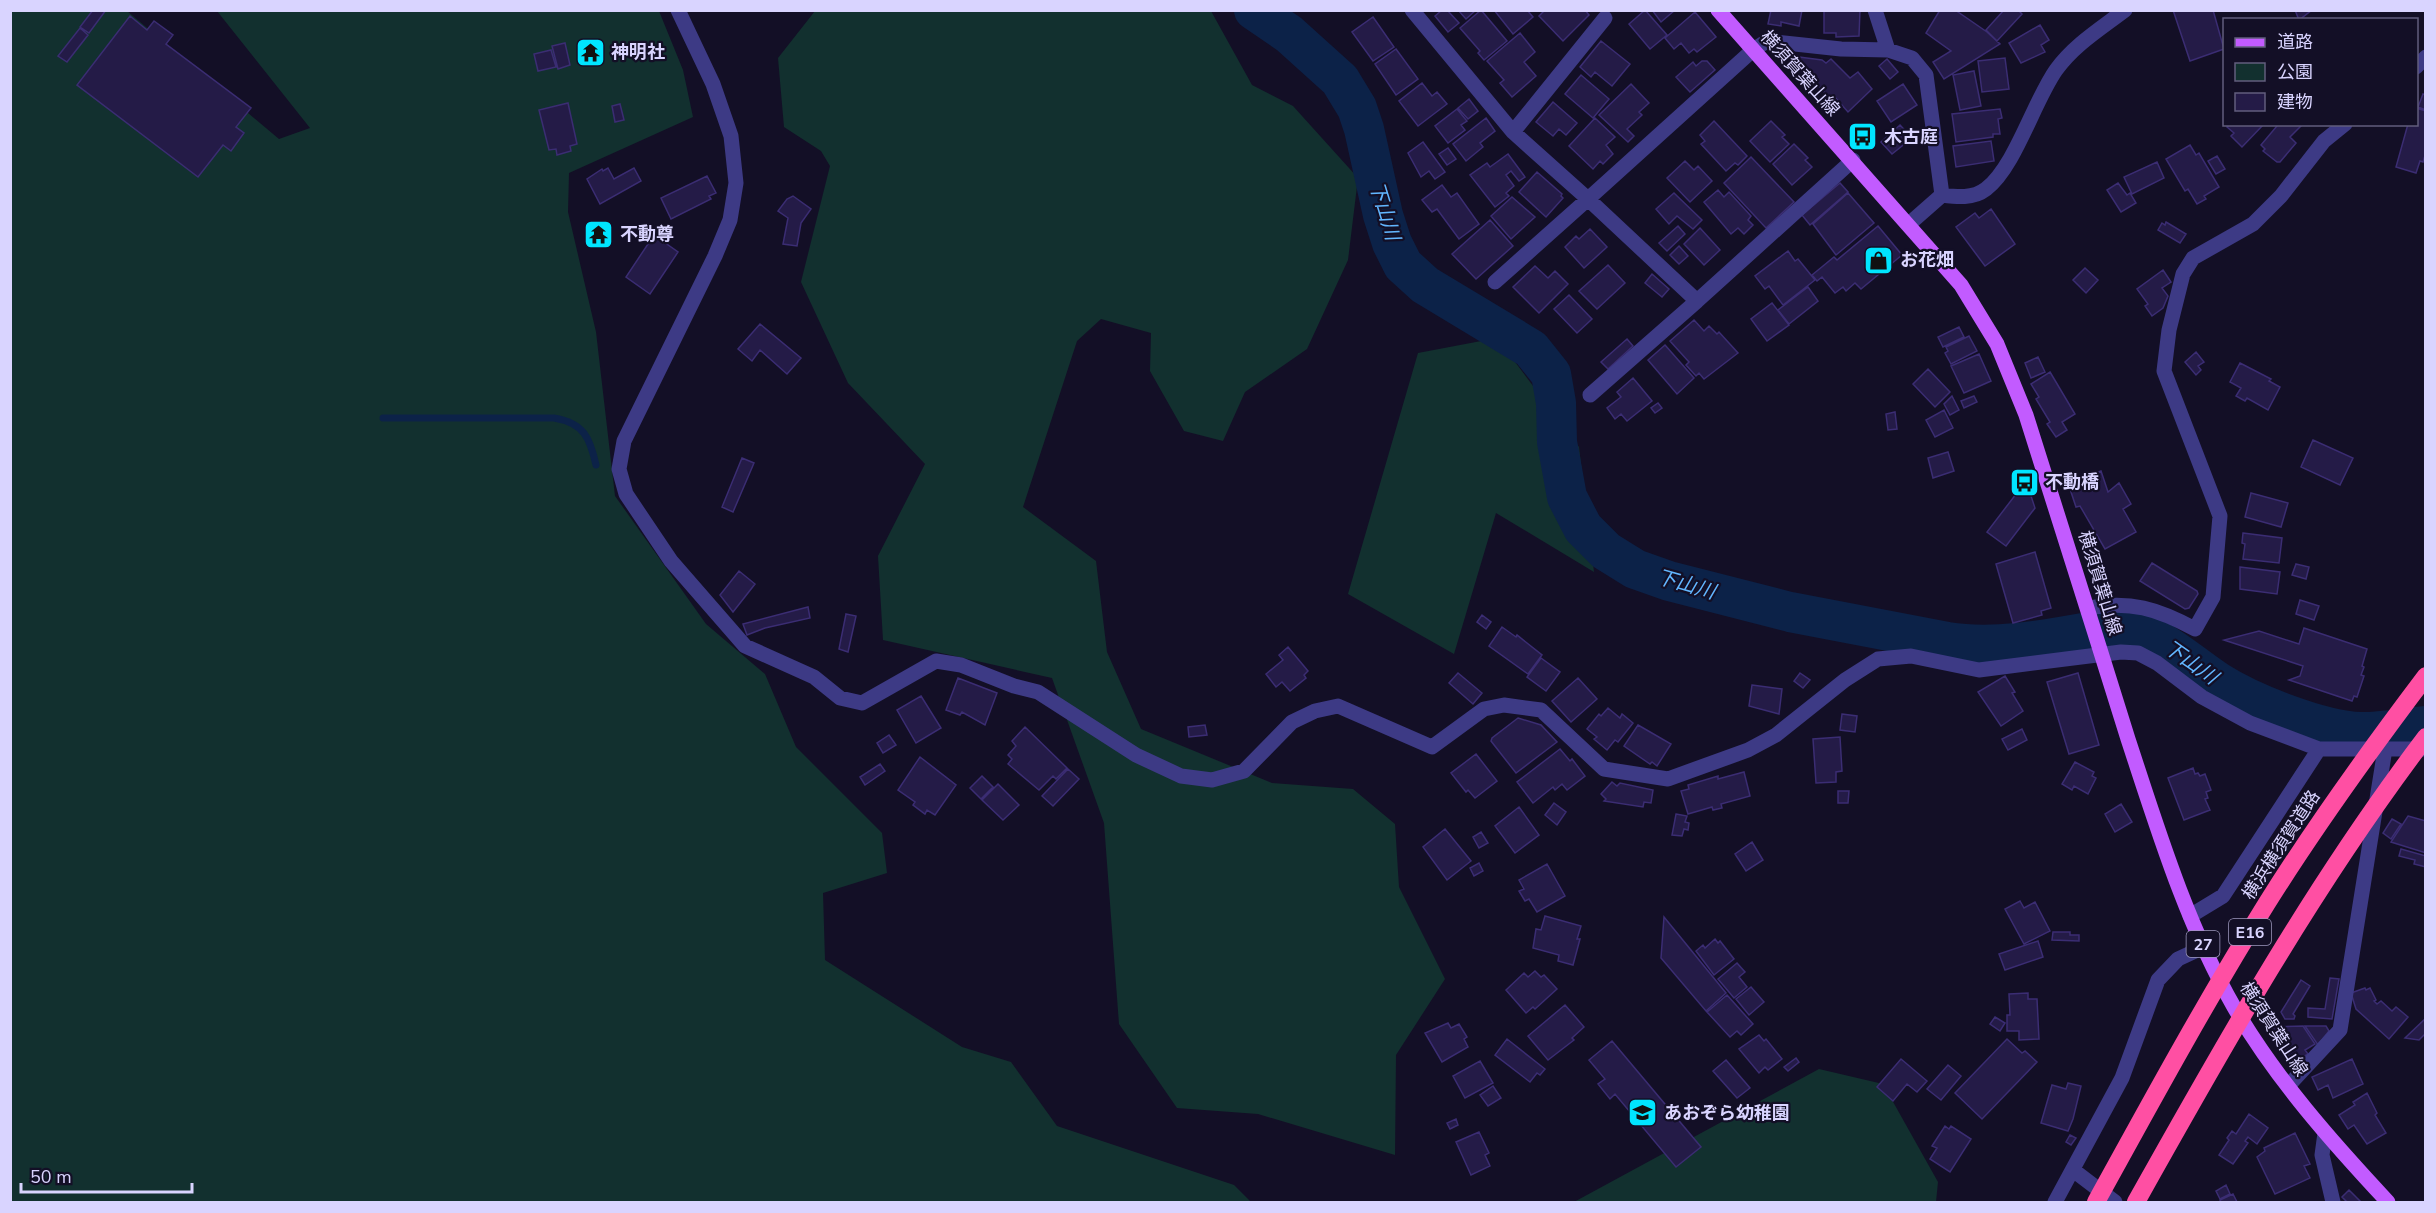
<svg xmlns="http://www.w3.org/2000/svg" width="2436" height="1213" viewBox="0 0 2436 1213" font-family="'Nunito Sans','Noto Sans JP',sans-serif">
<rect width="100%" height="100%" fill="#130f26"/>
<!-- green -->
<path fill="#12302f" d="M11,11h116l152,128 31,-11 -93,-117h442l24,59 10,47 -124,56 -1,39 28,120 19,164 91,128 59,50 31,73 86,86 5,40 -64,20 2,67 137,87 49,15 46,64 177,59 17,17h-1240z
M815,11h396l41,74 41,21 65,72 -10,82 -41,89 -62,43 -22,49 -39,-10 -34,-60 1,-38 -50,-14 -24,22 -54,166 73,54 11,91 34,77 131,54 81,6 42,35 4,63 46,92 -49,76 -1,100 -137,-41 -81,-6 -58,-84 -15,-201 -52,-145 -169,-38 -5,-84 47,-92 -77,-81 -47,-101 29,-116 -9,-15 -37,-24 -6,-69z
M1497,338l82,109 15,125 -98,-59 -42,141 -106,-60 70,-241z
M1819,1069l64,15 55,98 -2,20h-362z"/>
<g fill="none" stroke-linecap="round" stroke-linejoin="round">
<!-- stream -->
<path stroke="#0c2248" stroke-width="7" d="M383,418h171c30,5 36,20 42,47"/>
<!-- river -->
<path stroke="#0c2248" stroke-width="40" d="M1254,10l35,24 51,46 17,28 7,21 19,86 9,28 11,22 22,20 106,64 20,25 5,29 1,39 10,55 16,31 23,23 29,18 34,12 121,31 157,30c58,9 119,-7 176,-16 38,9 63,35 95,56 33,21 104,49 143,50 21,0 43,-4 65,-6"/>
</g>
<!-- building -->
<path fill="#241b47" stroke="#3b2d73" stroke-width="1.5" d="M93,10h13l-17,23 -9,-6z
M1442,10h5l12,13 -11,9 -13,-16z
M1458,10h18l-10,9z
M1481,10l26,31 -23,19 -6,-7 2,-2 -20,-23z
M1494,10h33l6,7 -20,17z
M1545,10h40l4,5 -26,26 -24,-25z
M1645,10l22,25 -17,14 -21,-25z
M1652,10h23l-14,12z
M1771,10h31l-3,16 -18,-4v4l-13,-2z
M1824,10h36l-1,26 -23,1v-4h-12z
M1940,10h15l32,22 13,12 -56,35 -11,-17 18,-11 -25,-18z
M2004,10h14l4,4 -25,27 -11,-11z
M2173,10h40l11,39 -34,12z
M2295,10h17l-13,10z
M1695,12l21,25 -19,15 -3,-3 -5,4 -8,-10 -7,6 -9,-11z
M130,16l17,14 7,-9 19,14 -7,9 85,64 -15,19 8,6 -13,18 -8,-6 -25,32 -121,-92z
M1373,17l21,30 -21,14 -21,-29z
M2040,25l9,15 -8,5 4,7 -24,11 -12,-20z
M80,28l8,7 -21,27 -9,-6z
M1520,33l15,19 -11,10 12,14 -24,21 -12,-14 4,-3 -17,-19z
M1601,41l29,23 -18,22 -17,-14 -4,5 -11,-10z
M565,43l5,22 -12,4 -6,-23z
M1396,49l22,30 -22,16 -21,-31z
M551,50l5,17 -18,4 -4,-17z
M1799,57l23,3 4,3 5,-4 19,19 8,-6 14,17 -24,23 -14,-16 -4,3 -11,-13 -2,2 -24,-26z
M2005,58l4,31 -27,3 -4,-31z
M1887,59l11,13 -8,7 -11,-13z
M1702,61h5l8,9 -25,22 -14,-15 17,-15 3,4z
M1974,71l7,35 -21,4 -7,-35z
M1581,75l28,24 -16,19 -28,-24z
M1422,83l10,13 5,-4 10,12 -29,22 -19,-25z
M1631,84l18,19 -10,9 3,3 -15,14 7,7 -6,6 -29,-27z
M1903,84l14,21 -26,17 -14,-21z
M2423,94l3,1v15l-8,-3z
M1469,99l9,12 -10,8 -10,-11z
M1553,102l24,21 -11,12 -7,-6 -6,7 -17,-14z
M568,103l9,41 -7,2 1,5 -14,4 -1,-6 -7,1 -10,-40z
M620,104l4,16 -9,2 -3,-16z
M2416,108l10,3v41l-3,10 -3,-1 -4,12 -20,-6 12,-43h8z
M1457,109l10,12 -6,4 4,5 -17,13 -13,-17z
M2000,109l2,9 -4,1 2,15h-7v3l-37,5 -4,-28z
M1486,118l9,13 -15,12 3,4 -17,14 -13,-17z
M1595,118l20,19 -9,8 7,9 -10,10 -3,-3 -7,8 -24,-23z
M1714,121l33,35 -9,9 -3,-2 -9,8 -25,-27 4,-3 -5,-6z
M1771,121l14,14 -3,2 7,7 -19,18 -20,-21z
M2230,124h34l-22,23 -11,-11 3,-3 -7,-6z
M2303,124l-13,13 6,6 -16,19h-3l-14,-11 2,-2 -4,-4 16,-19 -1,-2z
M1900,125l12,13 -20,16 -11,-12z
M1991,141l3,20 -38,6 -3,-21z
M1423,142l22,30 -10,7 -6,-8 -8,6 -13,-24z
M1794,144l14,14 -3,2 7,7 -20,18 -19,-21z
M2190,145l6,10 3,-2 20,34 -15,9 2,3 -9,5 -9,-15 -3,2 -19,-32z
M1448,148l8,11 -9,6 -8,-11z
M1508,154l17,23 -6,4 -8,-10 -5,4 8,11 -8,7 3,3 -14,11 -25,-32 17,-12 3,4z
M2217,156l8,13 -9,5 -8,-13z
M1751,157l43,45 -28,26 -42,-45z
M1685,161l9,9 4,-4 14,15 -22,21 -23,-24z
M2157,162l7,16 -32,16 -8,-17z
M608,168l6,11 20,-11 7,13 -41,23 -13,-25 15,-10 1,2z
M1537,172l25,22 -1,2 2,2 -17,19 -27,-25z
M707,176l9,17 -7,3 2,3 -40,20 -10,-21z
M1840,183l8,9 -38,33 -8,-10z
M2118,183l9,12 3,-2 6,10 -15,9 -14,-22z
M1442,185l9,12 6,-4 22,31 -20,15 -22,-30 -5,3 -10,-12z
M1718,190l6,7 5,-5 22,24 -3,4 5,5 -9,9 -6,-6 -7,6 -27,-32z
M1674,193l28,27 -9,9 -16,-13 -8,8 -13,-15z
M1848,193l26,30 -38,32 -23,-31z
M793,196l18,13 -10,14 -4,23 -14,-2 5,-26 -10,-7 9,-12z
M1512,197l23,20 -24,22 -20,-23z
M1991,209l24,35 -30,22 -29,-39 19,-14 4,5z
M1490,220l23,26 -37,33 -24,-25z
M2166,222l20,12 -6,9 -22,-13 4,-7 3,2z
M1678,226l7,8 -18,17 -8,-8z
M1878,226l24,29 -41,34 -6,-6 -9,8 -3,-4 -8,6 -13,-16 -5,4 -5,-6 22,-18 3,3z
M1700,228l20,22 -16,15 -20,-21z
M1590,229l17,18 -23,21 -19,-21 11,-11 3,3z
M654,235l24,17 -28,42 -24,-17z
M1679,246l9,10 -9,8 -9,-9z
M1788,251l7,10 3,-2 17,21 -32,25 -14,-19 -4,3 -10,-13z
M1608,265l17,18 -28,26 -18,-18z
M1535,266l13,12 7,-7 13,13 -29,29 -26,-26z
M2085,268l13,12 -12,13 -13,-13z
M2163,270l8,12 -9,6 6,8 -5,12 -11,8 -7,-10 3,-2 -11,-15z
M1652,274l17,15 -7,8 -17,-14z
M1808,287l10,14 -29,23 -11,-14z
M1569,295l23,24 -15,14 -23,-24z
M1772,303l17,22 -22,16 -16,-22z
M1694,320l10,11 5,-5 8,8 2,-2 19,21 -34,26 -5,-6 -3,3 -10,-11 3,-3 -19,-21z
M760,324l41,34 -14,16 -27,-24 -8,11 -14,-12z
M1959,327l5,10 -21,10 -5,-10z
M1969,336l8,15 -26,13 -6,-11 3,-2 -2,-4z
M1627,339l6,7 -25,23 -7,-7z
M1665,345l29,33 -17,16 -29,-34z
M2196,352l8,10 -6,4 3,4 -5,5 -11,-13z
M1979,354l12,27 -27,12 -13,-27z
M2038,357l7,15 -14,6 -6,-15z
M2240,363l31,16 -2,2 11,6 -12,23 -21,-12 -2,3 -9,-5 5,-8 -11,-6z
M1928,369l22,23 -15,15 -22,-23z
M2050,372l25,42 -13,8 5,8 -11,7 -9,-13 3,-2 -14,-23 3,-2 -8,-13z
M1633,378l19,23 -25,20 -6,-7 -6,5 -8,-11 14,-11 -4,-5z
M1952,396l7,14 -9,5 -6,-11z
M1974,396l3,6 -13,6 -3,-7z
M1658,403l4,5 -7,5 -4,-5z
M1944,410l9,18 -18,9 -9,-17z
M1895,412l2,17 -9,1 -2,-16z
M2313,440l40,18 -13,27 -39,-18z
M1948,452l6,19 -21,7 -5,-20z
M742,458l12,5 -21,49 -11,-5z
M2101,471l7,21 11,-9 12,21 -8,5 13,23 -31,17 -25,-43 -4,1 -7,-21 25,-9 -1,-3z
M2026,481l9,27 -29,38 -19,-14z
M2251,493l37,10 -7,24 -36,-10z
M2243,533l39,5 -3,25 -36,-4 2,-15 -3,-1z
M2035,552l16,56 -10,3 1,4 -29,8 -17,-59z
M2152,563l45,28 1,3 -9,14 -4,1 -45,-28z
M2296,564l13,3 -3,12 -14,-4z
M2240,567l40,5 -3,22 -37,-5z
M739,571l16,13 -22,28 -13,-17z
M2300,600l19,6 -5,14 -18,-6z
M808,607l2,11 -45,10 -18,7 -4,-11z
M846,614l10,2 -8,36 -9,-3z
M1482,615l9,7 -5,7 -9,-7z
M1502,627l14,10 1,-2 25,20 -14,19 -39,-28z
M2304,628l63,21 -5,17 2,1 -3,8 3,1 -7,21 -3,-1 -2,5 -63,-21 11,-4 3,-10 -79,-26 35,-9 40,13z
M1288,647l20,24 -4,4 2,3 -16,13 -8,-9 -6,5 -10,-13 17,-14 -4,-5z
M1541,658l19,14 -14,19 -19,-14z
M1458,673l24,20 -9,11 -24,-21z
M1800,673l10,7 -7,8 -9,-7z
M2078,673l21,72 -30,9 -22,-72z
M2005,676l10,16 -3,1 11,18 -22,15 -23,-34z
M958,678l39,15 -12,32 -23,-13 -2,3 -14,-5z
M1578,678l19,21 -26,23 -19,-21z
M1752,685l30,4 -3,25 -30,-8z
M921,696l20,32 -25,15 -19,-33z
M1608,708l12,10 2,-4 11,9 -15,19 -3,-2 -8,10 -13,-11 3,-2 -10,-8 12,-15 2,2z
M1842,714l15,2 -2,16 -15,-2z
M1518,718l23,7 16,17 -41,31 -25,-32 1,-3z
M1205,725l2,10 -18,2 -1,-10z
M1638,725l33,19 -14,22 -5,-4 -2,2 -26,-18z
M1025,727l42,41 -11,11 -3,-3 -14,14 -31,-26 4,-5 -4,-4 8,-9 -4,-5z
M2022,729l5,11 -19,10 -6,-11z
M889,735l7,10 -13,8 -6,-10z
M1840,737l2,34 -6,1v10l-20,1 -3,-44z
M1560,749l10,12 2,-2 13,17 -18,14 -5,-6 -7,6 -2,-3 -20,16 -16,-21z
M1476,754l21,27 -22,17 -7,-8 -2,2 -15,-19z
M920,757l36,28 -21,30 -8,-5 -2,4 -12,-9 2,-3 -17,-12z
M2075,762l19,10 -2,4 4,2 -8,16 -14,-8 -2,4 -10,-6z
M880,764l5,7 -20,14 -5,-8z
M2193,768l2,6 3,-1 2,3 5,-2 6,16 -5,2 2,6 -3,1 5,11 -26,10 -16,-42z
M1068,769l11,10 -26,27 -11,-10z
M1744,772l6,24 -29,8 1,4 -9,2 -1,-3 -24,7 -7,-23 8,-2 -1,-4 30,-9v3z
M982,776l11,11 -12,12 -11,-11z
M1612,782l5,4 3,-3 33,7 -2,13 -7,-1 -1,5 -39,-6 2,-2 -5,-5z
M998,784l21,21 -16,15 -21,-20z
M1838,791h11l-1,12h-10z
M1554,803l12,9 -9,13 -12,-10z
M2121,804l11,18 -17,10 -10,-18z
M1519,807l20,28 -24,18 -20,-27z
M1676,814l11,2 -2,6 4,1 -1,7 -4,-1 -2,7 -10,-1z
M2408,816l18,5v32l-35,-11z
M2392,819l9,5 -10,15 -8,-6z
M1445,829l26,32 -24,19 -24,-33z
M1481,832l7,11 -9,5 -6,-11z
M1752,842l11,18 -17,11 -11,-17z
M2401,849l25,7v11l-12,-3 1,-4 -16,-4z
M1479,863l4,8 -9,5 -4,-8z
M1547,864l18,32 -28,16 -8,-13 -4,2 -6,-10 5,-2 -5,-9z
M2020,901l4,7 11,-6 15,29 -26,13 -19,-35z
M1545,916l36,10 -4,13h3l-7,26 -15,-4 1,-6 -26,-7 3,-19 5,1z
M1664,917l62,76 -20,18 -45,-53z
M2053,932h17v3h9v6l-27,-1z
M1715,939l3,4 2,-2 14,18 -20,16 -18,-24 7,-6 2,3z
M2038,941l5,16 -38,13 -6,-16z
M1737,963l8,9 -6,5 8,10 -13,11 -16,-19z
M1535,971l6,6 3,-2 13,14 -22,20 -2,-2 -7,6 -20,-23 18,-17 4,4z
M2330,978l9,1 -7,40 -24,-2v-9l17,1z
M2301,980l9,6 -17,28 2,2 -1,3h-9l-4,-7z
M1751,987l13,15 -15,13 -13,-16z
M2365,988l1,2 4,-2 6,12 -2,1 3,3 4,-3 11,10 4,-4 12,10 -19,22 -33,-30 -5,-16z
M2028,993v6h9l2,40 -20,1v-9h-12v-16h3l-1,-21z
M1727,995l26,29 -12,11 -4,-4 -7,6 -23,-25z
M1565,1005l19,22 -12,11 2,2 -26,20 -20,-24z
M1995,1017l10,6 -5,8 -10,-7z
M2426,1018v15l-7,7 -14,-2z
M1448,1023l3,5 8,-4 8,13 -3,2 4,8 -26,15 -17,-29z
M2303,1026l12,18 -10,6 3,4 -14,9 -23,-33 4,-3z
M2305,1026h21l3,5 -11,14z
M1759,1035l5,6 2,-2 16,20 -14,11 -3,-3 -6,6 -20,-24z
M1507,1039l38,30 -5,6 -3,-2 -7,9 -35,-27z
M2007,1039l15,14 3,-2 12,11 -55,57 -27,-26z
M1612,1041l89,106 -25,20 -61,-73 -5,5 -12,-15 7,-5 -16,-19z
M1796,1058l3,4 -11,9 -4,-4z
M1901,1059l26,22 -10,11 -10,-8 -14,17 -16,-14z
M2352,1059l11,25 -30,14 -5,-13 -10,5 -6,-13z
M1726,1060l24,28 -13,10 -24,-27z
M1480,1061l13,22 -28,15 -12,-22z
M1948,1065l13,11 -20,24 -14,-11z
M2068,1083l13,3 -8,33 -5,12 -27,-8 11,-38 14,4z
M1493,1086l8,12 -13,8 -8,-11z
M2367,1093l10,20 -2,2 11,18 -19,11 -13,-19 -6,4 -9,-14 16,-10 -2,-3z
M2249,1114l19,14 -11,16 -9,-7 -3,4 3,2 -15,21 -14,-9 10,-15 -2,-2 5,-7 4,3z
M1456,1119l2,6 -8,4 -3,-6z
M1945,1126l4,3 2,-3 20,13 -21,33 -20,-13 7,-11 -5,-2z
M1479,1132l10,21 -4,2 5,11 -19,9 -15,-33z
M2295,1133l15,31 -6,2 6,12 -35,16 -18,-37 8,-6 -1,-3z
M2070,1135l6,3 -5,7 -5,-3z
M2226,1185l4,9 -10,5 -4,-8z
M2349,1190l12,12h-14l-5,-5z
M2233,1194l4,8h-16l-1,-2z"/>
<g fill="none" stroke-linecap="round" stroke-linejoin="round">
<!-- street -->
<path stroke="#3d3a85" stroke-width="15" d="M678,10l35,74 18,52 5,47 -6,37 -15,36 -91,185 -5,28 7,25 45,67 74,85 69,31 26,21 22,5 74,-42 25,4 53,21 24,6 98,63 45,21 31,4 32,-9 48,-49 23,-11 23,-5 94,41 52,-38 20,-4 37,5 63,59 64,10 80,-29 28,-15 69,-55 33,-21 33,-3 68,14 142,-18 17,1 19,10 45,34 48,26 69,26h105
M1412,10l101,122 75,67 165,-149 14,-9 74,8 47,1 -13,-40
M1888,50l24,8 14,17 16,120 -33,29
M2416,67l10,-10
M1513,132l92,-114
M1942,195c15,2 31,4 44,-6 29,-22 48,-88 70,-119 18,-25 44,-41 69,-60
M1495,282l93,-83 109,102 156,-141
M1590,395l107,-94
M2088,608c42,-8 70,1 107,21l18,-32 7,-81 -56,-145 5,-41 14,-56 10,-16 60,-34 28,-28 43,-55 21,-17
M2190,916l33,-20 96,-147
M2288,1086l52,-56 45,-281
M2325,1133l-3,22 11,47
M2073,1170l42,32
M2055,1202l67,-124 36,-98 20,-21 26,-12"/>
<!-- primary -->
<path stroke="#c25bff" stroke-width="15" d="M1718,10l243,275 36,59 29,71c35,108 68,216 102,324 30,91 58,184 106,268 42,72 98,135 154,195"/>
<!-- highway-bridge -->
<path stroke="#ff4fa3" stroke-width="18" d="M2096,1202c55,-100 110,-201 171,-299 49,-78 103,-153 159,-227
M2136,1202c89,-159 179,-319 290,-465"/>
</g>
<!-- icons -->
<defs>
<symbol id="temple-square" viewBox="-11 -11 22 22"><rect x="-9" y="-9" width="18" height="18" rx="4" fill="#00e5ff" stroke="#130f26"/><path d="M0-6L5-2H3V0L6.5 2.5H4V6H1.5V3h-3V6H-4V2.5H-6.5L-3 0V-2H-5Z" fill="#111"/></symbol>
<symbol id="bus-square" viewBox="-11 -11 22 22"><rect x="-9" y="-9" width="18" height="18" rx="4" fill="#00e5ff" stroke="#130f26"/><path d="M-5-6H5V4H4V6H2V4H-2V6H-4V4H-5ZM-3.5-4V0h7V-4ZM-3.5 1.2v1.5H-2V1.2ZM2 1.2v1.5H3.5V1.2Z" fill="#111"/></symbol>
<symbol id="shop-square" viewBox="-11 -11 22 22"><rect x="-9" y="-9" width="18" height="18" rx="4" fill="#00e5ff" stroke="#130f26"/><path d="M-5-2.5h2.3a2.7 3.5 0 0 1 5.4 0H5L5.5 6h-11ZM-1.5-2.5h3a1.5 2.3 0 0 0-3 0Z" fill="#111"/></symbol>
<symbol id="school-square" viewBox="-11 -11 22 22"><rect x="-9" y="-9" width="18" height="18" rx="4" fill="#00e5ff" stroke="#130f26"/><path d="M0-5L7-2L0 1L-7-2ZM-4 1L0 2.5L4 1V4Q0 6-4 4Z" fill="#111"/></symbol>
</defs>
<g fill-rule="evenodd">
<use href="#temple-square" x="574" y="36" width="33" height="33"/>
<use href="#bus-square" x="1846" y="120" width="33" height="33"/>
<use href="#temple-square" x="582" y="218" width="33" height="33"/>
<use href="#shop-square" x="1862" y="244" width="33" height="33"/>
<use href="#bus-square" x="2008" y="466" width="33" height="33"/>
<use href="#school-square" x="1626" y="1096" width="33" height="33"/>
</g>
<g text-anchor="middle" stroke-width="4.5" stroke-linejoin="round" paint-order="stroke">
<!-- shield labels -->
<g fill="#130f26" stroke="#9e99be" stroke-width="1.5">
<rect x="2229" y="919" width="42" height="26" rx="4.5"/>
<rect x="2186.5" y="931" width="33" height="26" rx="4.5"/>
</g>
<g font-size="16" font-weight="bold" fill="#d9d4ff">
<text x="2250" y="938">E16</text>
<text x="2203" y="950">27</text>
</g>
<!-- poi labels -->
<g font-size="18" font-weight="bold" fill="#d9d4ff" stroke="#130f26" text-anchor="start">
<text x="611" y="58">神明社</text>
<text x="1884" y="143">木古庭</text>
<text x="620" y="240">不動尊</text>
<text x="1900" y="266">お花畑</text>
<text x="2045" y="488">不動橋</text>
<text x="1664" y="1119">あおぞら幼稚園</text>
</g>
<!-- street labels -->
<g font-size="18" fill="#d9d4ff" stroke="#130f26">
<text transform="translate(1800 73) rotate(48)" y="6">横須賀葉山線</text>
<text transform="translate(2100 583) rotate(73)" y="6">横須賀葉山線</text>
<text transform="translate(2281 845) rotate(-57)" y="6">横浜横須賀道路</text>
<text transform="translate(2274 1029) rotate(57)" y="6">横須賀葉山線</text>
</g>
<!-- water labels -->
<g font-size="20" font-style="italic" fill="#62b6ff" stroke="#130f26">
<text transform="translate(1385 211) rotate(73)" y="7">下山川</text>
<text transform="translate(1686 584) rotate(16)" y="7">下山川</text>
<text transform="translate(2191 662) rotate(35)" y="7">下山川</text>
</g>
</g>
<!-- border -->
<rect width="2436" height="1213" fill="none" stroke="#d9d4ff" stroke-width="24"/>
<!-- legend -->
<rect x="2223" y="18" width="195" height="108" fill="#130f26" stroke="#625e7d" stroke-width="1.5"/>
<rect x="2235" y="38" width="30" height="9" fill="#c25bff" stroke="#625e7d" stroke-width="1.5"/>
<text x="2277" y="48" font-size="18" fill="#d9d4ff">道路</text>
<rect x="2235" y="63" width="30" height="18" fill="#12302f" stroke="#625e7d" stroke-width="1.5"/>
<text x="2277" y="78" font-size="18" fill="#d9d4ff">公園</text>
<rect x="2235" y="93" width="30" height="18" fill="#241b47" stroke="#625e7d" stroke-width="1.5"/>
<text x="2277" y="108" font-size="18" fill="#d9d4ff">建物</text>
<!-- scale -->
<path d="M21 1183v9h171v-9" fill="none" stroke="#d9d4ff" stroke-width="3"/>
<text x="30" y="1183" font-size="18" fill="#d9d4ff" stroke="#130f26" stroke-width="4.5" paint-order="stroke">50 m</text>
</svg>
